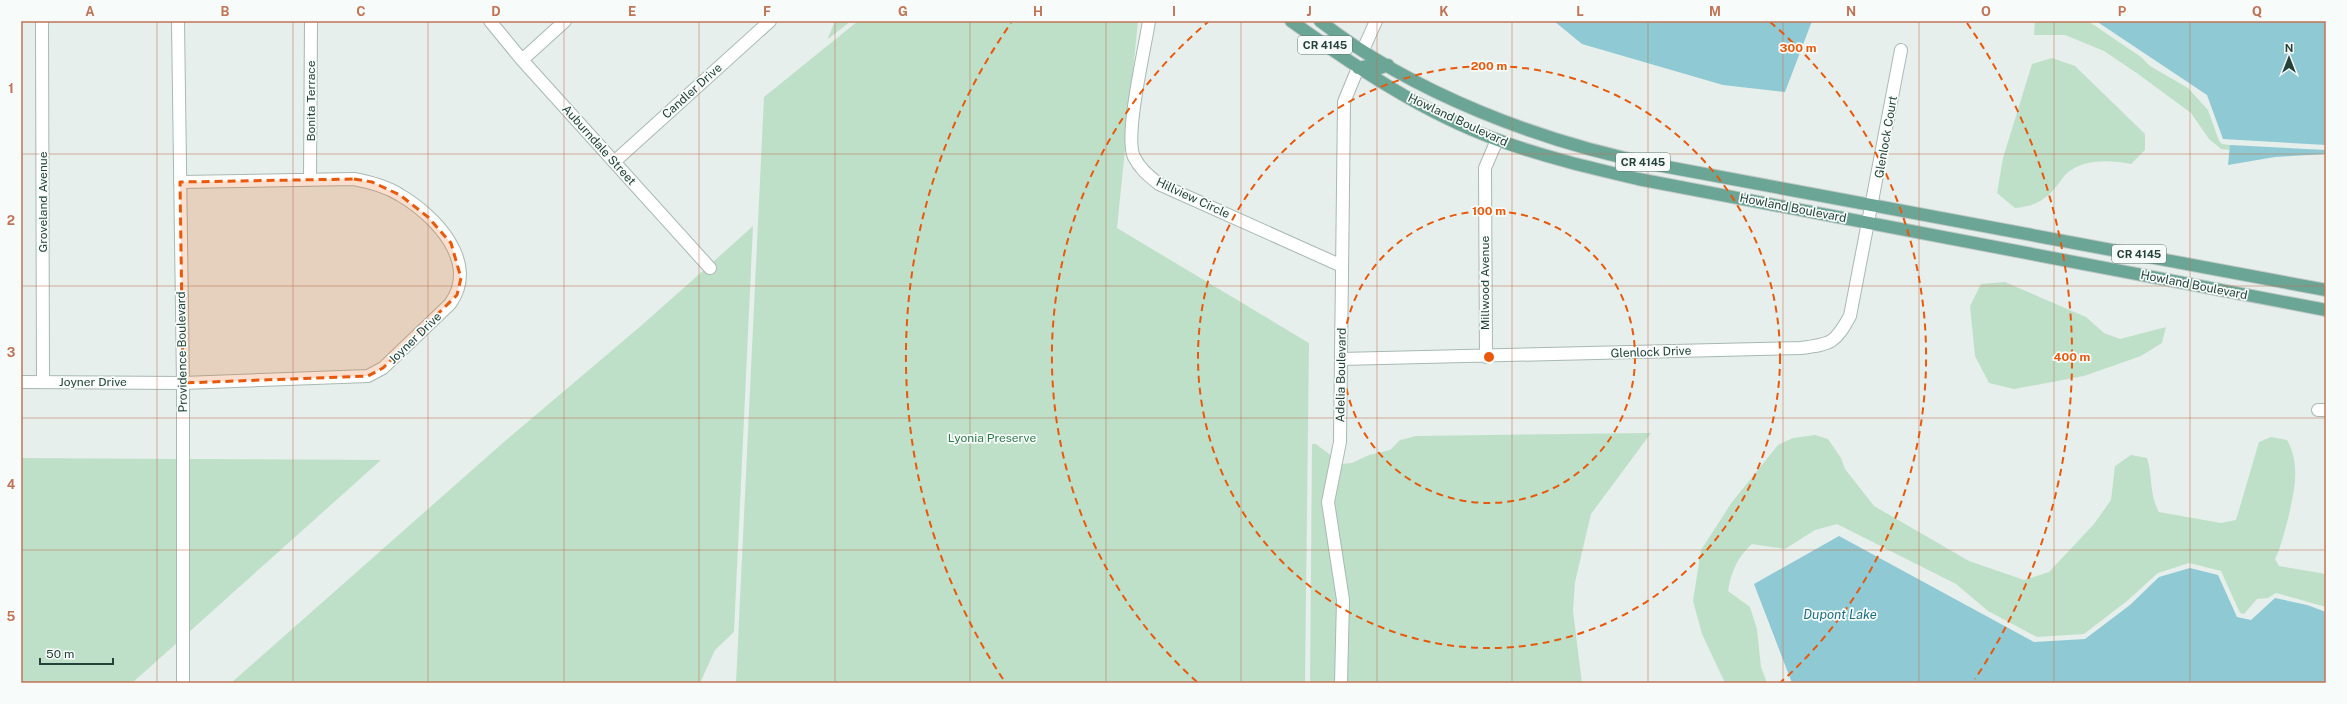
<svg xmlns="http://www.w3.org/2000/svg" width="2347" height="704" viewBox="0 0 2347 704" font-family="'Public Sans',sans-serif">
<rect width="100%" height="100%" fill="#e6efeb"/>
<!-- green -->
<path fill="#bfe0c8" d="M835,21h16l-23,18v-1z
M858,21h280l-21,207 192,115 -4,340h-569l28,-586z
M2035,21h53l53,36 9,9 38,22 20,22 11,31 3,3 8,1 1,5 -10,-1 -12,-10 -18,-26 -53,-39 -34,-23 -39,-16h-31z
M2052,58l23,8 70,68v16l-14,14c-20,-4 -48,-6 -65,10 -4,4 -7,10 -11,14 -12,14 -22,18 -40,20l-18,-15 6,-35 29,-94z
M753,226l-19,406 -19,18 -15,33h-469l274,-242 137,-116 63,-56 6,6 6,-8 -4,-5z
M2005,282l81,35 18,16 16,6 46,-12 -4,16 -21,13 -57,20 -70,13 -25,-6 -14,-27 -5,-50 11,-22z
M1651,433l-60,81 -16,68 -2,29 9,72h-272l2,-239h4l26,20 10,-1 17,-8 21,-5 10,-10 16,-4z
M1815,435l13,4 13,19 4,11 29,37 95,55 55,19 25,-8 45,-48 17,-24 4,-34 16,-11 16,3c6,19 2,36 12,54l62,11 15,-3 23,-78 12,-5 16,3c7,12 9,26 8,39 0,15 -13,68 -20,80l4,7 47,8v33l-50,-14 -8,5 -11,1 -13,15 -4,-1 -19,-42 -32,-8 -31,10 -31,28 -43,33 -47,3 -49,-26 -32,-27 -119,-60 -22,6 -30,19 -33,-5c-14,12 -21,28 -24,47l22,16 7,22 4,38 6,16h-42l-23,-49 -9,-33 8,-51 31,-48 46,-57 15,-7z
M21,458l157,1v183l-46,41h-111z
M188,459l193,1 -193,173z"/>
<!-- water -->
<path fill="#8ec9d4" d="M1554,21h258l-27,71 -62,-7 -141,-41z
M2096,21h230v124l-103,-6 -16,-44z
M2230,145l96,5v4l-51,3 -47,8z
M1839,536l195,106 51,-3 45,-34 29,-28 31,-9 28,7 19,42 14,3 24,-22 32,7 19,7v71h-534l-38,-99z"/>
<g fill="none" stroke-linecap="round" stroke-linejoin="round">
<defs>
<path id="minor" d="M42,21l1,361
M490,21l32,39 188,208
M1149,21c-4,27 -25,115 -15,136 6,12 15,19 25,27l183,82
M1363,50l13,-29
M522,60l43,-39
M614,162l156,-141
M310,180l1,-159
M1486,357l-1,-189 12,-28
M1341,359l460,-11c31,-4 34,-5 49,-32l51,-266
M21,382l162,1 185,-7 15,-8 67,-64c30,-41 -14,-88 -50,-109 -14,-9 -30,-13 -46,-16l-174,3
M2318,410h8
M1341,683l2,-83 -15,-98 12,-60 4,-340 14,-34"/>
<path id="secondary" d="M178,21l5,362v300"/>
<path id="primary" d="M1291,21c65,46 132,92 207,119 46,17 93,28 140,39l688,131
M1320,21c94,73 221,121 337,144l669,125
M1358,68l13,-3 6,4 11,-4"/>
</defs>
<!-- minor casing -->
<use href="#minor" stroke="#a8b8b2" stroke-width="14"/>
<!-- secondary casing -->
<use href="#secondary" stroke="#a4bbb3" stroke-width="14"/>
<!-- primary casing -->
<use href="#primary" stroke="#c2cac8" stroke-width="14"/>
<!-- minor -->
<use href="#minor" stroke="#fff" stroke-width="12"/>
<!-- secondary -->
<use href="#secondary" stroke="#fff" stroke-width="12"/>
<!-- primary -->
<use href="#primary" stroke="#6aa596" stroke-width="12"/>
</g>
<!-- marked area -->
<path fill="#e8590c" fill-opacity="0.2" stroke="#e8590c" stroke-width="3" stroke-dasharray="8 5" stroke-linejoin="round" d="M354,179l18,3 28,13 28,22 23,26 10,35 -4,17 -74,73 -15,8 -185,7 -3,-201z"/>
<!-- grid -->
<path fill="none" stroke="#c07456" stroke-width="1" stroke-opacity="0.55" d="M157,21v662M293,21v662M428,21v662M564,21v662M699,21v662M835,21v662M970,21v662M1106,21v662M1241,21v662M1377,21v662M1512,21v662M1648,21v662M1783,21v662M1919,21v662M2054,21v662M2190,21v662M21,154h2305M21,286h2305M21,418h2305M21,550h2305"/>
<!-- distance rings -->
<g fill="none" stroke="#e8590c" stroke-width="2" stroke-dasharray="7 5">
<circle cx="1489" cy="357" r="146"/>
<circle cx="1489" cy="357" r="291"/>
<path d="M1197 682A437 437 0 0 1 1208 22M1770 22A437 437 0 0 1 1781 682"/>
<path d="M1003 679A583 583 0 0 1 1011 23M1967 23A583 583 0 0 1 1975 679"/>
</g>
<g text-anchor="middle" stroke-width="3.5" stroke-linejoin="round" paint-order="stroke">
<!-- shield labels -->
<g fill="#f7fbf9" stroke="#637a73" stroke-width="1">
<rect x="1298" y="36" width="54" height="18" rx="3"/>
<rect x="1616" y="153" width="54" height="18" rx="3"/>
<rect x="2112" y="245" width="54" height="18" rx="3"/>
</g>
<g font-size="11" font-weight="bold" fill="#24423a">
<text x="1325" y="49">CR 4145</text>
<text x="1643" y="166">CR 4145</text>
<text x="2139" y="258">CR 4145</text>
</g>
<!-- street labels -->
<g font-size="12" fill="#24423a" stroke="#f7fbf9">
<text transform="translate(692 91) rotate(-42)" y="4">Candler Drive</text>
<text transform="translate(311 101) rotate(-90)" y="4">Bonita Terrace</text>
<text transform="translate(1458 120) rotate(25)" y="4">Howland Boulevard</text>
<text transform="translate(1886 137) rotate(-80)" y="4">Glenlock Court</text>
<text transform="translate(599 145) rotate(48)" y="4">Auburndale Street</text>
<text transform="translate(1193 198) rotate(25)" y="4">Hillview Circle</text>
<text transform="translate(43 202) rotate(-90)" y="4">Groveland Avenue</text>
<text transform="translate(1793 208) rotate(11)" y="4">Howland Boulevard</text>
<text transform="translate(1485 283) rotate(-90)" y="4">Millwood Avenue</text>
<text transform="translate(2194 285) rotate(11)" y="4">Howland Boulevard</text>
<text transform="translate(415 338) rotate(-44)" y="4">Joyner Drive</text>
<text transform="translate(182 352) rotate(-91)" y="4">Providence Boulevard</text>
<text transform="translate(1651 352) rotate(-2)" y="4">Glenlock Drive</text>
<text transform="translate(1341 375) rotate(-89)" y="4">Adelia Boulevard</text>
<text x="93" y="386">Joyner Drive</text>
</g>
<!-- park labels -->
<g font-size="12" fill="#2d7a4b" stroke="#f7fbf9">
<text x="992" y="442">Lyonia Preserve</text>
</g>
<!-- water labels -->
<g font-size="13" font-style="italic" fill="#1c6f80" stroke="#f7fbf9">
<text x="1840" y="619">Dupont Lake</text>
</g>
</g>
<circle cx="1489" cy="357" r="6" fill="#e8590c" stroke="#f7fbf9" stroke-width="2"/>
<g font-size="12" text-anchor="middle" font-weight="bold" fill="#e8590c" stroke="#f7fbf9" stroke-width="3.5" stroke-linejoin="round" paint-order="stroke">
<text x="1798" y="52">300 m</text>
<text x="1489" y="70">200 m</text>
<text x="1489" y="215">100 m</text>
<text x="2072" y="361">400 m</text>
</g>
<!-- border -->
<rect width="2347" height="704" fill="none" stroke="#f7fbf9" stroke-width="44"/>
<!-- north arrow -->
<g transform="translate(2289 58)" stroke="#f7fbf9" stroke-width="3" paint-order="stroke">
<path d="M0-3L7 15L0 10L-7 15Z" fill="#24423a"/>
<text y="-6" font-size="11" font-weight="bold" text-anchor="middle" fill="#24423a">N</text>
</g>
<!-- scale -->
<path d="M40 658v6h73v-6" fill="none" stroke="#24423a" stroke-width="2"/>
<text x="46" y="658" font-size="12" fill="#24423a" stroke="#f7fbf9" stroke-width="3" paint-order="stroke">50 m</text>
<rect x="22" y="22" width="2303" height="660" fill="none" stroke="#c07456" stroke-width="1.5"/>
<g font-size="13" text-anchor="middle" font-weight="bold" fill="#c07456">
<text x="90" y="16">A</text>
<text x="225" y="16">B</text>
<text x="361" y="16">C</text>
<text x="496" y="16">D</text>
<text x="632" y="16">E</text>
<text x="767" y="16">F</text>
<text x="903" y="16">G</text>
<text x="1038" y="16">H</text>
<text x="1174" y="16">I</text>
<text x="1309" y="16">J</text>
<text x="1444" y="16">K</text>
<text x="1580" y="16">L</text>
<text x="1715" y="16">M</text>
<text x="1851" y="16">N</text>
<text x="1986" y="16">O</text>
<text x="2122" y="16">P</text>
<text x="2257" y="16">Q</text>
<text x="11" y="93">1</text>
<text x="11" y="225">2</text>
<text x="11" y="357">3</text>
<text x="11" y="489">4</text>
<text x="11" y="621">5</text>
</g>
</svg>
